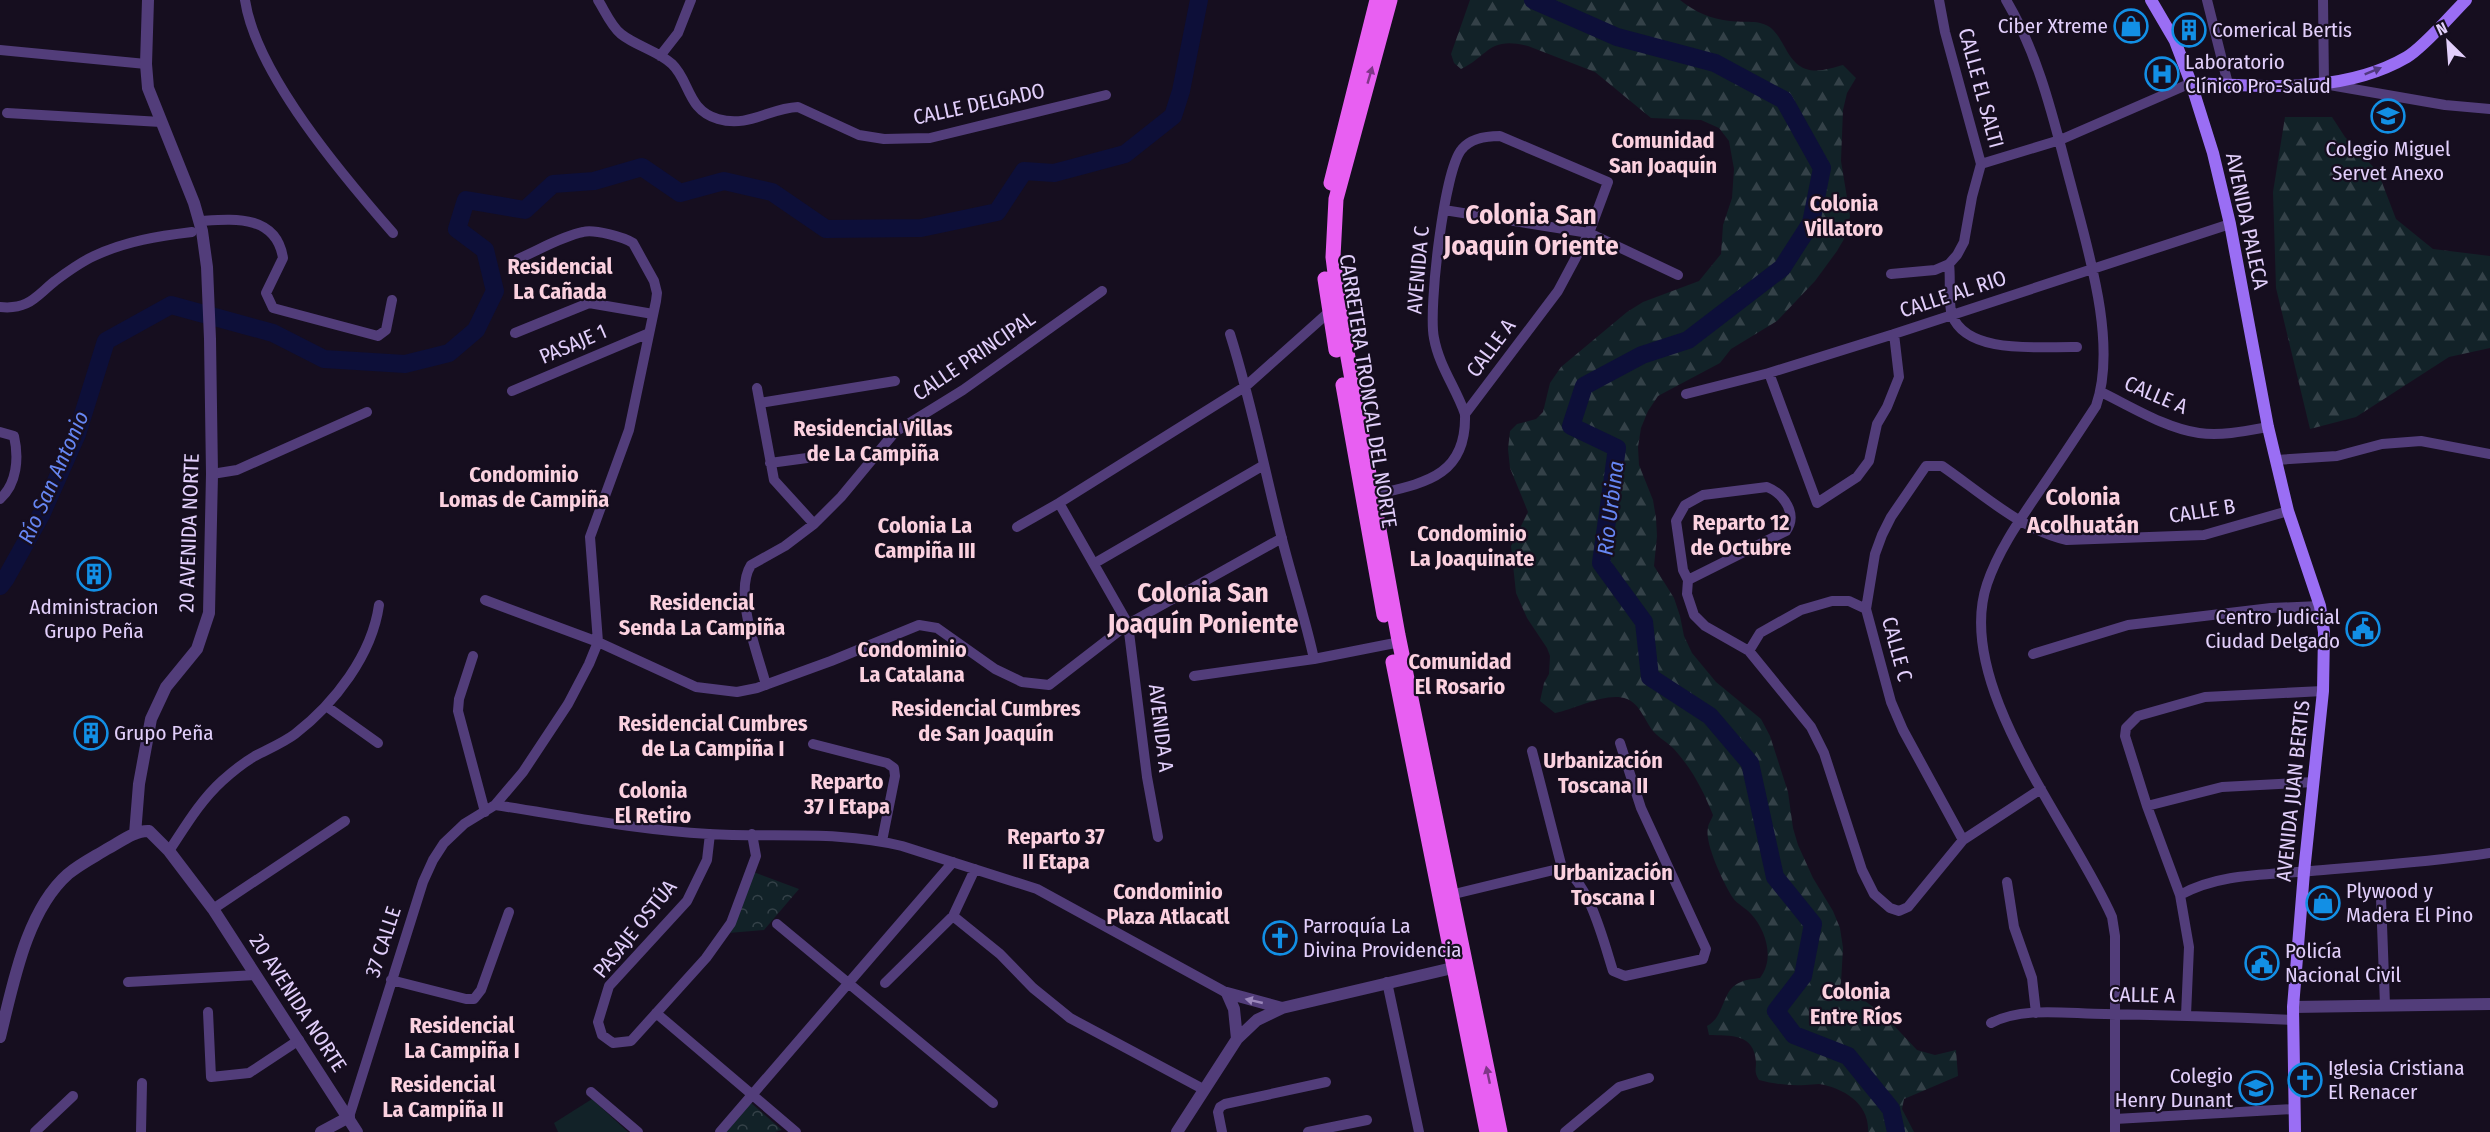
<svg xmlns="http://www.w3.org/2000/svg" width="2490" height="1132" viewBox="0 0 2490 1132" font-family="'Fira Sans Condensed',sans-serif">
<defs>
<pattern id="forest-firs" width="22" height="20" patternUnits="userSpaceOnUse" patternTransform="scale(1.5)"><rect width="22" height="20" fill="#122228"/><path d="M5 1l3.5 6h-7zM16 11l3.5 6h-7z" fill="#344148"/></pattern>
<pattern id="park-crowns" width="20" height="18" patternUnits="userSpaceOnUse" patternTransform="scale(1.5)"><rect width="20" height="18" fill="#122228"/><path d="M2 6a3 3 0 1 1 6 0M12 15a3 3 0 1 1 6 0" fill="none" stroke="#344148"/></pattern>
</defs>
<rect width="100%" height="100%" fill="#160e1f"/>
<!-- forest -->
<path fill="url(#forest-firs)" d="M1470,0h210c15,12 31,19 50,21 13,2 30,-2 41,7 14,12 16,34 35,41 12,4 26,-1 37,-4l13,13 -9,15 -4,17 -2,51 9,55 -3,18 -10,17 -22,30 -38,40 -46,28 -11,14 -62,33 -10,15 -7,17 -3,19 1,18 14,35 3,18 1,18 -3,30 20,32 6,18 4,20 8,17 24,29 45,37 9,17 18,56 5,36 5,17 15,33 20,33 7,17 3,20 -2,35 -8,17 24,-5 27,20 33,35 18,5 21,-5 2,26 -54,23 -2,10 12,23h-46c2,-28 -24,-44 -49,-48 -4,0 -9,1 -14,1 -15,1 -31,-1 -46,-5 -5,-8 -3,-10 -3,-18 -2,-29 -25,-26 -47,-27l-2,-9c19,-10 14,-37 34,-44 6,-3 13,-3 19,-4 15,-19 6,-48 -9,-64 -5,-6 -14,-10 -18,-16 -8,-12 -29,-55 -25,-70 0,-4 4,-9 5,-13 -10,-25 -21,-46 -39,-66 -7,-7 -15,-11 -21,-18 -8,-10 -13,-27 -26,-32 -20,-8 -51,10 -72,14l-15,-12 4,-18 5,-9 1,-18 -3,-8 -20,-30 -11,-25 -5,-47 17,-34 -18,-44 -2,-19 2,-18 7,-7 19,-5 7,-7 7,-29 11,-16 66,-55 16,-10 56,-21 22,-27 2,-29 9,-27 2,-29 -5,-28 -10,-13 -18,-8 -50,-2 -56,-46 -67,-26c-40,-10 -39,10 -67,23l-7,-6 -3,-9z
M2285,117h47l13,20 33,35 18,47 37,30 57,7v92l-41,9 -93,60 -46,12 -34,-141 -3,-96z"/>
<!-- park -->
<path fill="url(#park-crowns)" d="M751,871l48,18 -35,41 -36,3z
M750,1102l32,28 -7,2h-50z"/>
<!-- garden -->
<path fill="#122228" d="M592,1099l36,33h-70l-4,-9z"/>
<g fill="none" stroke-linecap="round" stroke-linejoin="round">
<!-- river -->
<path stroke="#0d0f39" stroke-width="18" d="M1533,0l84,37 98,26 69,37 38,68 -11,55 -29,45 -94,72 -46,15 -58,31 -13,40 46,22 -16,115 43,59 6,55 60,39 40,47 25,114 38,47 -10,52 -27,35 18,24 54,21 43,53 5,23
M0,586l6,-8 35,-63 36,-81 29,-93 65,-36 102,28 51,26 81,5 44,-11 27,-23 19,-39 -10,-41 -28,-21 9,-29 59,10 28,-26 41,-3 48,-14 38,26 44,-12 48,11 54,37 95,-1 76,-16 27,-41 30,2 71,-19 48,-38 8,-25 18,-91"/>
<!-- minor -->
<path stroke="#523d7a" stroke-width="10" d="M245,0c11,74 99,177 148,233
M598,0c7,11 13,26 23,34 15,12 37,17 51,30 18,17 15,46 46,55 31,9 51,-11 80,-12l61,28 25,4 46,-1 176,-43
M2006,0c34,57 48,122 65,185 16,62 47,158 25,221 -19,29 -38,58 -58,87 -19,28 -40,58 -51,91 -34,101 85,242 125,333l3,19v196
M2207,0l21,84
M2323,0l1,84 121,21 45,4
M0,50l146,14
M660,56l18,-23 13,-33
M7,113l154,9
M1981,164l79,-24 131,-57
M1444,210l145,23 89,42
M200,221c33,-2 76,-7 83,37l-17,35 7,15 105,28 8,-6 6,-30
M1949,264c2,14 -1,41 3,51 15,41 91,31 125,32
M1891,274l44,-4 14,-6 8,-9 7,-13 8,-45 9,-33 -36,-132 -6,-32
M0,307c29,3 36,-11 55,-26 12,-9 26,-19 39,-25 32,-15 65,-20 98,-24
M515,333l74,-30 64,11
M1230,334c21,66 34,134 51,201 10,41 24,82 33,124
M1769,373l48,130 40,-26 12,-16 8,-37 10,-17 12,-30 -5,-43
M757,388l17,92 40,44
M512,391l137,-58
M2101,392c31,15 64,36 98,41 23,3 47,-2 69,-6
M1686,394l83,-21 125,-39 336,-110
M760,403l135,-22
M0,432l14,4c5,22 3,48 -14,63
M2276,460l61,-4 45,-12 39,-3 69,13
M770,463l52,-7
M212,474l25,-4 130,-58
M1373,495c51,-12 94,-18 92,-81l93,-123 31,-58 19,-51 -108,-46c-14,0 -29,2 -38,13 -18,20 -34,161 -28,189 5,28 22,50 31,76
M1059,503l69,121 19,153 11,60
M1017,527l42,-24 187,-117 83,-74
M1095,563l169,-98
M1688,580l-5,-10 -7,-49 9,-16 18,-10 64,-8c17,7 31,27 19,44l-98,49 -1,14 7,21 11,11 44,25 62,76 13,26 38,117 12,24 16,14 9,3 9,-4 55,-67 78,-51
M485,600l113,42 98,45 41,5 20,-4 74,-27 88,-36 18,3 58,41 27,13 27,3 79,-61 154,-86
M1749,651l11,-18 41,-23 31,-9h17l17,8
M2033,654l95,-29 143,-17 49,-2
M473,656l-14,43 -1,12 27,101
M1194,676l120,-17 86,-17
M766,685c-8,-31 -33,-92 -15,-120l34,-19 29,-22 27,-27 54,-65 68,-42 139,-99
M326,706l52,37
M813,744l74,19 7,5 1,8 -13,65
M1532,751l30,117
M495,805c72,11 142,25 214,29 65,4 129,-4 193,12l135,43 190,104
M2147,806l75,-19 92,-5
M710,834l-3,26 -20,41 -78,85 -11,36 4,13 11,8 18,-2 75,-83 25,-35 25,-67 -4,-22
M1963,840l-60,-110 -12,-28 -25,-93 9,-55 7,-19 9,-18 35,-51h16c38,26 79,64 125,74l137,-5 84,-24
M169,851c16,-24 31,-50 53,-70 10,-9 21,-18 33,-25 13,-7 28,-13 40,-22 40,-31 77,-79 84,-129
M2007,882l7,45 18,51 4,35
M1450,895l112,-27c27,13 42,75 51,103l12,5 78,-17 3,-10 -65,-141 -21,-65
M2180,895c39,-22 87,-20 131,-24 60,-5 120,-9 179,-18
M2381,898l4,107
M213,909l132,-88
M953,916l47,38 33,34 37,30 133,71
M777,924l216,179
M391,980l75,19h8l7,-9 28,-78
M128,982l128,-7
M1387,982l32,150
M885,983l68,-67 22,-47
M208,1012l3,65 38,-4 50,-33
M656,1013l140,119
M2186,1015l3,-68 -9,-52 -33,-89 -22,-70 1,-8 12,-12 67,-19 118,-6
M1991,1023c33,-17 77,-9 114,-9 63,1 125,3 188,6
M591,1092l47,40
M349,1117l74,-235 10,-22 11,-17 20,-19 31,-19 28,-33 45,-68 21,-40 9,-22 -8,-105 39,-107 27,-129 1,-8 -3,-12 -21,-38c-9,-6 -39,-14 -50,-11 -21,4 -44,18 -65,27
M2115,1119l179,-10
M35,1132l38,-36
M141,1132l1,-49
M720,1132l233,-270
M1222,1132l-4,-20 2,-5 5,-3 101,-22
M1308,1132l59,-12
M1565,1132l54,-45 30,-9"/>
<!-- tertiary -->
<path stroke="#523d7a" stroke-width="12" d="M135,834l4,-50 12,-65 15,-32 31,-38 12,-36 3,-139 -2,-135 -3,-72 -5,-36 -8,-28 -46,-115 -2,-24 2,-64
M1227,993l55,15
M1227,993l7,16 3,30
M2293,1007l197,-3
M0,1037c13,-52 26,-126 68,-163 12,-10 26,-17 39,-25 12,-6 28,-19 42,-18l20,20 44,58 144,223
M321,1132l28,-15
M1177,1132l60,-93 20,-19 25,-12 179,-42"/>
<!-- secondary -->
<path stroke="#9a6ef4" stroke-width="12" d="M2151,0l24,41 16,42 22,70 17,71 38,203 20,84 32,95 4,26 -1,59 -19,181 -11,135 2,125
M2191,83c71,3 151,12 216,-26 17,-10 44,-42 59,-57"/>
<!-- primary -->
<path stroke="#e85ff2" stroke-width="15" d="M1390,0l-54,199 -3,58 7,56 58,322 102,497
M1331,183l46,-183
M1325,279l11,71
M1343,385l41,230
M1393,662l94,470"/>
</g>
<!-- one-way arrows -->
<defs><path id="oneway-solid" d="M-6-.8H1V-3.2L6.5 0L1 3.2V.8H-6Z" transform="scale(1.5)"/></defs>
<use fill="#51397f" href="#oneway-solid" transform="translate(2373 71) rotate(-22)"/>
<g fill="#7f3688">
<use href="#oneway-solid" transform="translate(1370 75) rotate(-74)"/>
<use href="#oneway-solid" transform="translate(1488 1075) rotate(-102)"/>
</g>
<use fill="#9a86ba" href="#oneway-solid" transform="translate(1254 1001) rotate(-167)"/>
<!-- icons -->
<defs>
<symbol id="shop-ring" viewBox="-11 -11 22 22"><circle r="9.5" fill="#160e1f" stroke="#128fe5" stroke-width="1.5"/><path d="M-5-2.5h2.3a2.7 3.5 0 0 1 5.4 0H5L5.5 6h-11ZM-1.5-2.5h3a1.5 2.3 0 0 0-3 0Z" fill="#128fe5"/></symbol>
<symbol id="building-ring" viewBox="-11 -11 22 22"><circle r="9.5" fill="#160e1f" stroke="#128fe5" stroke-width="1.5"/><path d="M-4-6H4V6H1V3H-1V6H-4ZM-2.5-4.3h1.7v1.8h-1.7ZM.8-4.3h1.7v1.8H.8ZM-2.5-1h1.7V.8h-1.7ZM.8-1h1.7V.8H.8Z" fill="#128fe5"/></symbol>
<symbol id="hospital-ring" viewBox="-11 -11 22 22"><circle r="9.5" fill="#160e1f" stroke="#128fe5" stroke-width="1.5"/><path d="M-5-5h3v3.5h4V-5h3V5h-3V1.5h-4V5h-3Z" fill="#128fe5"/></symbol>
<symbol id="school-ring" viewBox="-11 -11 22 22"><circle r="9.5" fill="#160e1f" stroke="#128fe5" stroke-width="1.5"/><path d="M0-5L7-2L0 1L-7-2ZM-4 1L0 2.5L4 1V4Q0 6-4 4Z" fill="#128fe5"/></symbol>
<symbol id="civic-ring" viewBox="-11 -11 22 22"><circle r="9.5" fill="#160e1f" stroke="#128fe5" stroke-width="1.5"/><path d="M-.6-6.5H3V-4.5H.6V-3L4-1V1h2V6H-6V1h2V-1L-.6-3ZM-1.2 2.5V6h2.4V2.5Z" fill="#128fe5"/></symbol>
<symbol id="church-ring" viewBox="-11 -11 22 22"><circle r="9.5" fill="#160e1f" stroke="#128fe5" stroke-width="1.5"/><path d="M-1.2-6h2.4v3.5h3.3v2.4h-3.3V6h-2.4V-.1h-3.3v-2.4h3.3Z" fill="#128fe5"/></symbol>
</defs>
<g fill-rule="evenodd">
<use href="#shop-ring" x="2112" y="7" width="38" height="38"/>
<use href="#building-ring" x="2170" y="11" width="38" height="38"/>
<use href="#hospital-ring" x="2143" y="55" width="38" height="38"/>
<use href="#school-ring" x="2369" y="97" width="38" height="38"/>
<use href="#building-ring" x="75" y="555" width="38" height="38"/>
<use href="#civic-ring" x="2344" y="610" width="38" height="38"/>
<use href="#building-ring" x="72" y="714" width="38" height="38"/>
<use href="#shop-ring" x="2304" y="884" width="38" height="38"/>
<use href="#church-ring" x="1261" y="919" width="38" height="38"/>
<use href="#civic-ring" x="2243" y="944" width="38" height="38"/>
<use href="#church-ring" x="2286" y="1061" width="38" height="38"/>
<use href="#school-ring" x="2237" y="1069" width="38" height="38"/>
</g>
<g text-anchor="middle" stroke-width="4.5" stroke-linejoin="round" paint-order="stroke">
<!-- poi labels -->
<g font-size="21" fill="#e2cffb" stroke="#160e1f" text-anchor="start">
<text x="2108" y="33" text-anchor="end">Ciber Xtreme</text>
<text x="2212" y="37">Comerical Bertis</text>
<text x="2185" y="69">Laboratorio<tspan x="2185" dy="24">Clínico Pro-Salud</tspan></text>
<text x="2388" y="156" text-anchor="middle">Colegio Miguel<tspan x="2388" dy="24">Servet Anexo</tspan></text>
<text x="94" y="614" text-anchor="middle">Administracion<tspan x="94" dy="24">Grupo Peña</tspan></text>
<text x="2340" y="624" text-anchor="end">Centro Judicial<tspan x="2340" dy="24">Ciudad Delgado</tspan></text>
<text x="114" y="740">Grupo Peña</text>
<text x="2346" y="898">Plywood y<tspan x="2346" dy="24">Madera El Pino</tspan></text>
<text x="1303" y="933">Parroquía La<tspan x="1303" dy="24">Divina Providencia</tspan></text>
<text x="2285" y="958">Policía<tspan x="2285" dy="24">Nacional Civil</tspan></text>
<text x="2328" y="1075">Iglesia Cristiana<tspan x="2328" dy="24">El Renacer</tspan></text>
<text x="2233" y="1083" text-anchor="end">Colegio<tspan x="2233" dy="24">Henry Dunant</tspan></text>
</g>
<!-- street labels -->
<g font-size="21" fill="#e2cffb" stroke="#160e1f">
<text transform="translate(1981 88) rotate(75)" y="7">CALLE EL SALTI</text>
<text transform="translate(979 104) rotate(-12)" y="7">CALLE DELGADO</text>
<text transform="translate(2247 221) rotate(78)" y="7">AVENIDA PALECA</text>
<text transform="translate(1418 270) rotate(-85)" y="7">AVENIDA C</text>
<text transform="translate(1953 294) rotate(-18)" y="7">CALLE AL RIO</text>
<text transform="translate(573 344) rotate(-23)" y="7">PASAJE 1</text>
<text transform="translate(1491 348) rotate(-53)" y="7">CALLE A</text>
<text transform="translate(974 356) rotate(-34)" y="7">CALLE PRINCIPAL</text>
<text transform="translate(1368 391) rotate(81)" y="7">CARRETERA TRONCAL DEL NORTE</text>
<text transform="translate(2156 395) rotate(23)" y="7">CALLE A</text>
<text transform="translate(2202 511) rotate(-9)" y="7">CALLE B</text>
<text transform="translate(189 533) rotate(-88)" y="7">20 AVENIDA NORTE</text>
<text transform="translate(1897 649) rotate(75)" y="7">CALLE C</text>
<text transform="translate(1161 728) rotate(83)" y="7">AVENIDA A</text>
<text transform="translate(2293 791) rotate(-84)" y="7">AVENIDA JUAN BERTIS</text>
<text transform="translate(635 929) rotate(-51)" y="7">PASAJE OSTÚA</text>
<text transform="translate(383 942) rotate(-72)" y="7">37 CALLE</text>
<text transform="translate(2142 995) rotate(1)" y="7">CALLE A</text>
<text transform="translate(298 1003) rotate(57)" y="7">20 AVENIDA NORTE</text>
</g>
<!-- neighbourhood labels -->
<g font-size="22" font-weight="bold" fill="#fbd1df" stroke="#160e1f">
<text x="1663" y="148">Comunidad<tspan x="1663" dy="25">San Joaquín</tspan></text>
<text x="1844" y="211">Colonia<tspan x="1844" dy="25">Villatoro</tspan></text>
<text x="560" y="274">Residencial<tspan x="560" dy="25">La Cañada</tspan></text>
<text x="873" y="436">Residencial Villas<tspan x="873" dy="25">de La Campiña</tspan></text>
<text x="524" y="482">Condominio<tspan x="524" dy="25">Lomas de Campiña</tspan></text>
<text x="1741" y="530">Reparto 12<tspan x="1741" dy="25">de Octubre</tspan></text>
<text x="925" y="533">Colonia La<tspan x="925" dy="25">Campiña III</tspan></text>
<text x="1472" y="541">Condominio<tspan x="1472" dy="25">La Joaquinate</tspan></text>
<text x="702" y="610">Residencial<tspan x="702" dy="25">Senda La Campiña</tspan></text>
<text x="912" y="657">Condominio<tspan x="912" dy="25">La Catalana</tspan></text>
<text x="1460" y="669">Comunidad<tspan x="1460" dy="25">El Rosario</tspan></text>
<text x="986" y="716">Residencial Cumbres<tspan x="986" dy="25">de San Joaquín</tspan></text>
<text x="713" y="731">Residencial Cumbres<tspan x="713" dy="25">de La Campiña I</tspan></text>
<text x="1603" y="768">Urbanización<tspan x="1603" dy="25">Toscana II</tspan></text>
<text x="847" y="789">Reparto<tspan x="847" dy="25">37 I Etapa</tspan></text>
<text x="653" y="798">Colonia<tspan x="653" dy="25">El Retiro</tspan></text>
<text x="1056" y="844">Reparto 37<tspan x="1056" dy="25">II Etapa</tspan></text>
<text x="1613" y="880">Urbanización<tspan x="1613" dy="25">Toscana I</tspan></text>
<text x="1168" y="899">Condominio<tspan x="1168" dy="25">Plaza Atlacatl</tspan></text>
<text x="1856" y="999">Colonia<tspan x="1856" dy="25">Entre Ríos</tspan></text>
<text x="462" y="1033">Residencial<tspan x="462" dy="25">La Campiña I</tspan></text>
<text x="443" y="1092">Residencial<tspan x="443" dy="25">La Campiña II</tspan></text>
</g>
<!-- water labels -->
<g font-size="22" font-style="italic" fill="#6686f3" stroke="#160e1f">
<text transform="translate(53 477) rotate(-66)" y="8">Río San Antonio</text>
<text transform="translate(1610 508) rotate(-83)" y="8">Río Urbina</text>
</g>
<!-- quarter labels -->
<g font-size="24" font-weight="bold" fill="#fbd1df" stroke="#160e1f">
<text x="2083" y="505">Colonia<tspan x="2083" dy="28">Acolhuatán</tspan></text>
</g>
<!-- district labels -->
<g font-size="27" font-weight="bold" fill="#fbd1df" stroke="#160e1f">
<text x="1531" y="224">Colonia San<tspan x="1531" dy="31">Joaquín Oriente</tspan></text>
<text x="1203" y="602">Colonia San<tspan x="1203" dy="31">Joaquín Poniente</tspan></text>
</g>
</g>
<!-- north arrow -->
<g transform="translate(2448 42) rotate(335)" stroke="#160e1f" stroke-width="4.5" paint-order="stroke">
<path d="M0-4.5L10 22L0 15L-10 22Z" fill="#e2cffb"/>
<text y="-9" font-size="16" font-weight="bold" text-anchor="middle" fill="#e2cffb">N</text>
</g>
</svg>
